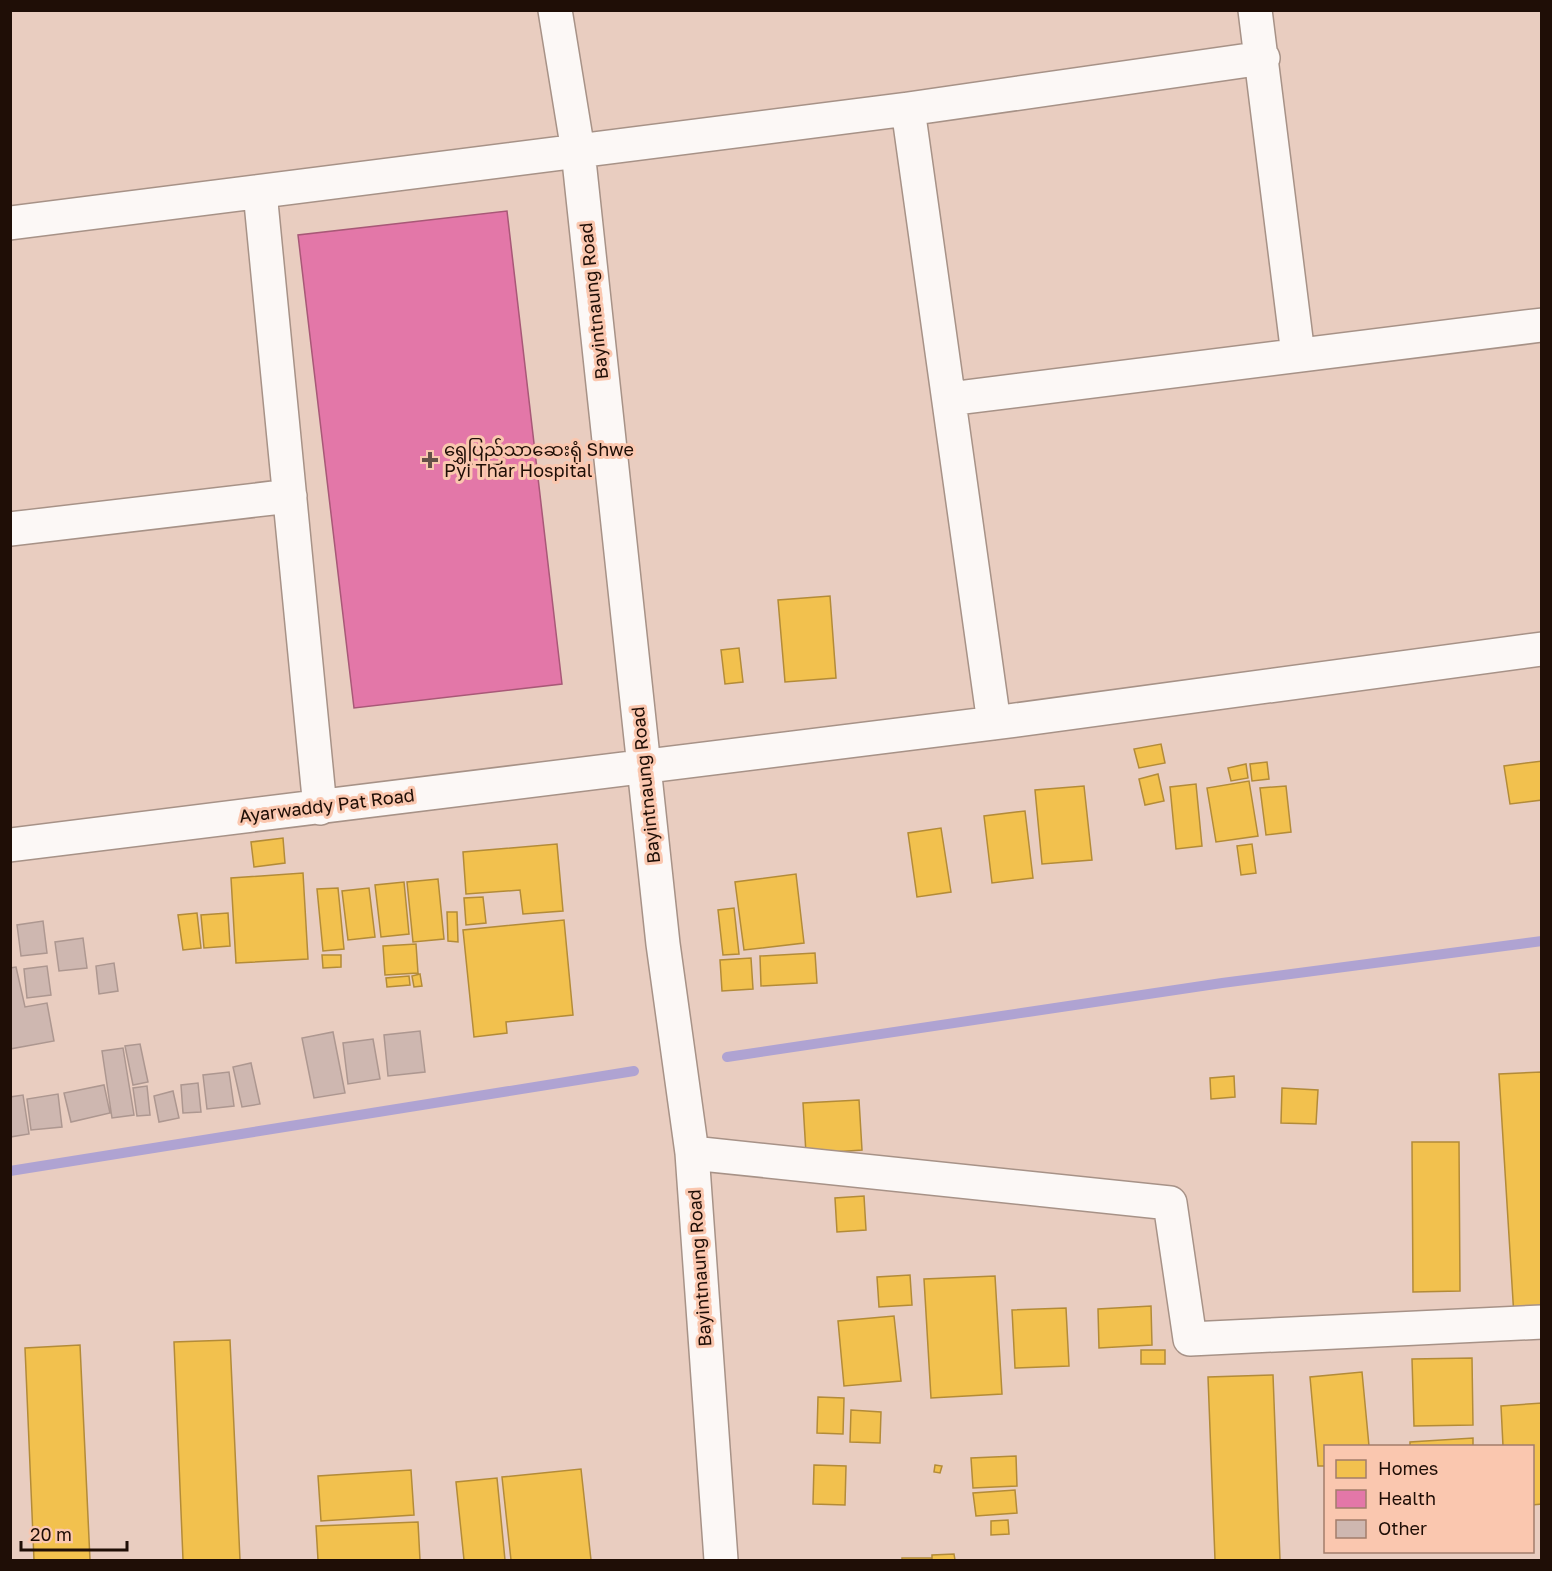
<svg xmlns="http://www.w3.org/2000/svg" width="1552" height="1571" viewBox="0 0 1552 1571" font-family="'Golos Text','Noto Sans Myanmar',sans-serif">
<rect width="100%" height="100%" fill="#e9cdc0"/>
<!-- homes -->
<path fill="#f2c14e" stroke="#b38b38" stroke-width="1.5" d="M830,596l6,82 -51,4 -7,-82z
M739,648l4,34 -18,2 -4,-34z
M1161,744l4,19 -26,5 -5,-19z
M1542,761v39l-32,4 -6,-38z
M1267,762l2,17 -17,2 -2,-17z
M1246,764l2,14 -17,3 -3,-13z
M1158,774l6,27 -19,4 -6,-26z
M1249,781l9,55 -42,6 -9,-54z
M1196,784l6,62 -26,3 -6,-62z
M1084,786l8,74 -50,4 -7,-74z
M1286,786l5,46 -25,3 -6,-47z
M1025,811l8,67 -41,5 -8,-67z
M941,828l10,64 -34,5 -9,-64z
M283,838l2,25 -31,4 -3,-25z
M557,844l6,67 -40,3 -3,-24 -54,4 -3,-42z
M1252,844l4,29 -15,2 -4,-29z
M303,873l5,86 -72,4 -5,-85z
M796,874l8,69 -60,7 -9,-68z
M438,879l6,60 -31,3 -6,-60z
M404,882l5,52 -28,3 -6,-52z
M338,888l6,61 -21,2 -6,-62z
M369,888l6,49 -27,3 -6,-49z
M483,897l3,26 -20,2 -2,-27z
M734,908l5,46 -16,1 -5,-45z
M447,912h10l1,30 -10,-1z
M197,913l4,35 -18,2 -5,-35z
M228,913l2,33 -26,2 -3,-33z
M564,920l9,95 -67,7 1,11 -33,4 -11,-107z
M416,944l2,29 -33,2 -2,-29z
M815,953l2,30 -56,3 -1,-30z
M322,955h19v12l-18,1z
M751,958l2,31 -31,2 -2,-31z
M420,974l2,12 -8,1 -2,-11z
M409,976l1,9 -23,2 -1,-9z
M1542,1072v243l-28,2 -15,-243z
M1234,1076l1,21 -24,2 -1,-21z
M1282,1088l36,2 -2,34 -35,-1z
M859,1100l3,50 -56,4 -3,-51z
M1412,1142h47l1,149 -47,1z
M864,1196l2,34 -29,2 -2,-34z
M910,1275l2,30 -33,2 -2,-30z
M995,1276l7,118 -71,4 -7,-119z
M1151,1306l1,39 -53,3 -1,-39z
M1066,1308l3,58 -54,2 -3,-58z
M894,1316l7,65 -57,5 -6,-65z
M230,1340l10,220h-57l-9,-218z
M80,1345l10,215h-56l-9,-212z
M1141,1350h24v14h-24z
M1472,1358l1,67 -59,1 -2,-67z
M1362,1372l7,74h-43v20h-8l-8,-89z
M1273,1375l7,185h-65l-7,-183z
M818,1397l26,1 -1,36 -26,-1z
M1542,1403v101l-10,1v-59h-29l-2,-40z
M851,1410l30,2 -1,31 -30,-1z
M1473,1438v8h-63v-4z
M1016,1456l1,30 -44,2 -2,-30z
M814,1465l32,1 -1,39 -32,-1z
M935,1465l7,1 -2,7 -6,-1z
M581,1469l10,91h-80l-9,-83z
M411,1470l3,45 -93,6 -3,-45z
M497,1478l8,82h-41l-8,-78z
M1015,1490l2,23 -41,3 -3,-23z
M1008,1520l1,14 -18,1v-14z
M418,1522l2,38h-102l-2,-34z
M954,1554l1,6h-23v-5z
M902,1558h29l1,2h-30z"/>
<!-- health -->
<path fill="#e377a8" stroke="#a85877" stroke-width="1.5" d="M507,211l55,473 -208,24 -56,-473z"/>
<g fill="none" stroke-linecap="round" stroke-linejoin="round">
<!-- stream -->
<path stroke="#afa3d2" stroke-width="10" d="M727,1057l495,-74 320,-42
M10,1171l624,-100"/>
</g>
<!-- building -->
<path fill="#ceb7b0" stroke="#ad9790" stroke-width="1.5" d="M43,921l4,32 -26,3 -4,-31z
M83,938l4,30 -28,3 -4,-29z
M114,963l4,28 -19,3 -3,-28z
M47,966l4,29 -24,3 -3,-29z
M16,967l9,40 22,-4 7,38 -44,8v-81z
M420,1031l5,41 -37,4 -4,-41z
M333,1032l12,61 -31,5 -12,-60z
M373,1039l7,40 -32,5 -5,-41z
M140,1044l8,38 -15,3 -8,-39z
M123,1048l11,67 -22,3 -10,-67z
M251,1063l9,41 -18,3 -9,-40z
M229,1072l5,34 -27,3 -4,-34z
M198,1083l3,29 -18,1 -2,-28z
M104,1085l6,28 -39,9 -7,-29z
M147,1086l3,29 -13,1 -4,-28z
M173,1091l6,27 -20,4 -5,-26z
M58,1094l4,33 -31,3 -4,-31z
M23,1095l6,39 -19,3v-40z"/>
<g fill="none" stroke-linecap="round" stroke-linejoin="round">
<defs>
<path id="minor" d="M555,10l23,141 85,793 29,209 29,407
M1255,10l43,345
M908,109l86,614
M260,192l60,616
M10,223l898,-114 355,-51
M949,399l593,-74
M10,529l280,-33
M10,845l984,-122 548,-74
M692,1153l478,50 20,136 352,-17"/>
</defs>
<!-- minor casing -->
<use href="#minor" stroke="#a79287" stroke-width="36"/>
<!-- minor -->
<use href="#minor" stroke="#fcf8f6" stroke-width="33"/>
</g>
<!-- markers -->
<path fill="#665147" stroke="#fac7af" stroke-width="2" d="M427 451h6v6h6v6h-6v6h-6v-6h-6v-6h6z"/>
<g text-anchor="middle" stroke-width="6" stroke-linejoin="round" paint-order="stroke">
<!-- street labels -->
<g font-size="18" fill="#1f0e06" stroke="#fac7af">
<text transform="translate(594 301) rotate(-96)" y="6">Bayintnaung Road</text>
<text transform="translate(646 785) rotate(-96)" y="6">Bayintnaung Road</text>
<text transform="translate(327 806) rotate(-7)" y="6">Ayarwaddy Pat Road</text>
<text transform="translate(700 1268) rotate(-94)" y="6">Bayintnaung Road</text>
</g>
<!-- poi labels -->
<g font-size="18" fill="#1f0e06" stroke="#fac7af" text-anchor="start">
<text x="444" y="456">ရွှေပြည်သာဆေးရုံ Shwe<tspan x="444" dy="21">Pyi Thar Hospital</tspan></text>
</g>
</g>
<!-- border -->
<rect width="1552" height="1571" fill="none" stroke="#1f0e06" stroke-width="24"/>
<!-- legend -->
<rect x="1324" y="1445" width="210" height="108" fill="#fac7af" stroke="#a27d6b" stroke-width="1.5"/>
<rect x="1336" y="1460" width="30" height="18" fill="#f2c14e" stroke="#a27d6b" stroke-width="1.5"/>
<text x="1378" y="1475" font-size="18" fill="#1f0e06">Homes</text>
<rect x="1336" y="1490" width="30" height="18" fill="#e377a8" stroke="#a27d6b" stroke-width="1.5"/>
<text x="1378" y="1505" font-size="18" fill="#1f0e06">Health</text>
<rect x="1336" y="1520" width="30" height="18" fill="#ceb7b0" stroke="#a27d6b" stroke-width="1.5"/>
<text x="1378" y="1535" font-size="18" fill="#1f0e06">Other</text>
<!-- scale -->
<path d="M21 1541v9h106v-9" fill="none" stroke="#1f0e06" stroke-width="3"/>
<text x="30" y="1541" font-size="18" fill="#1f0e06" stroke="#fac7af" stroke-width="4.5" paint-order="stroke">20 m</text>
</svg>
